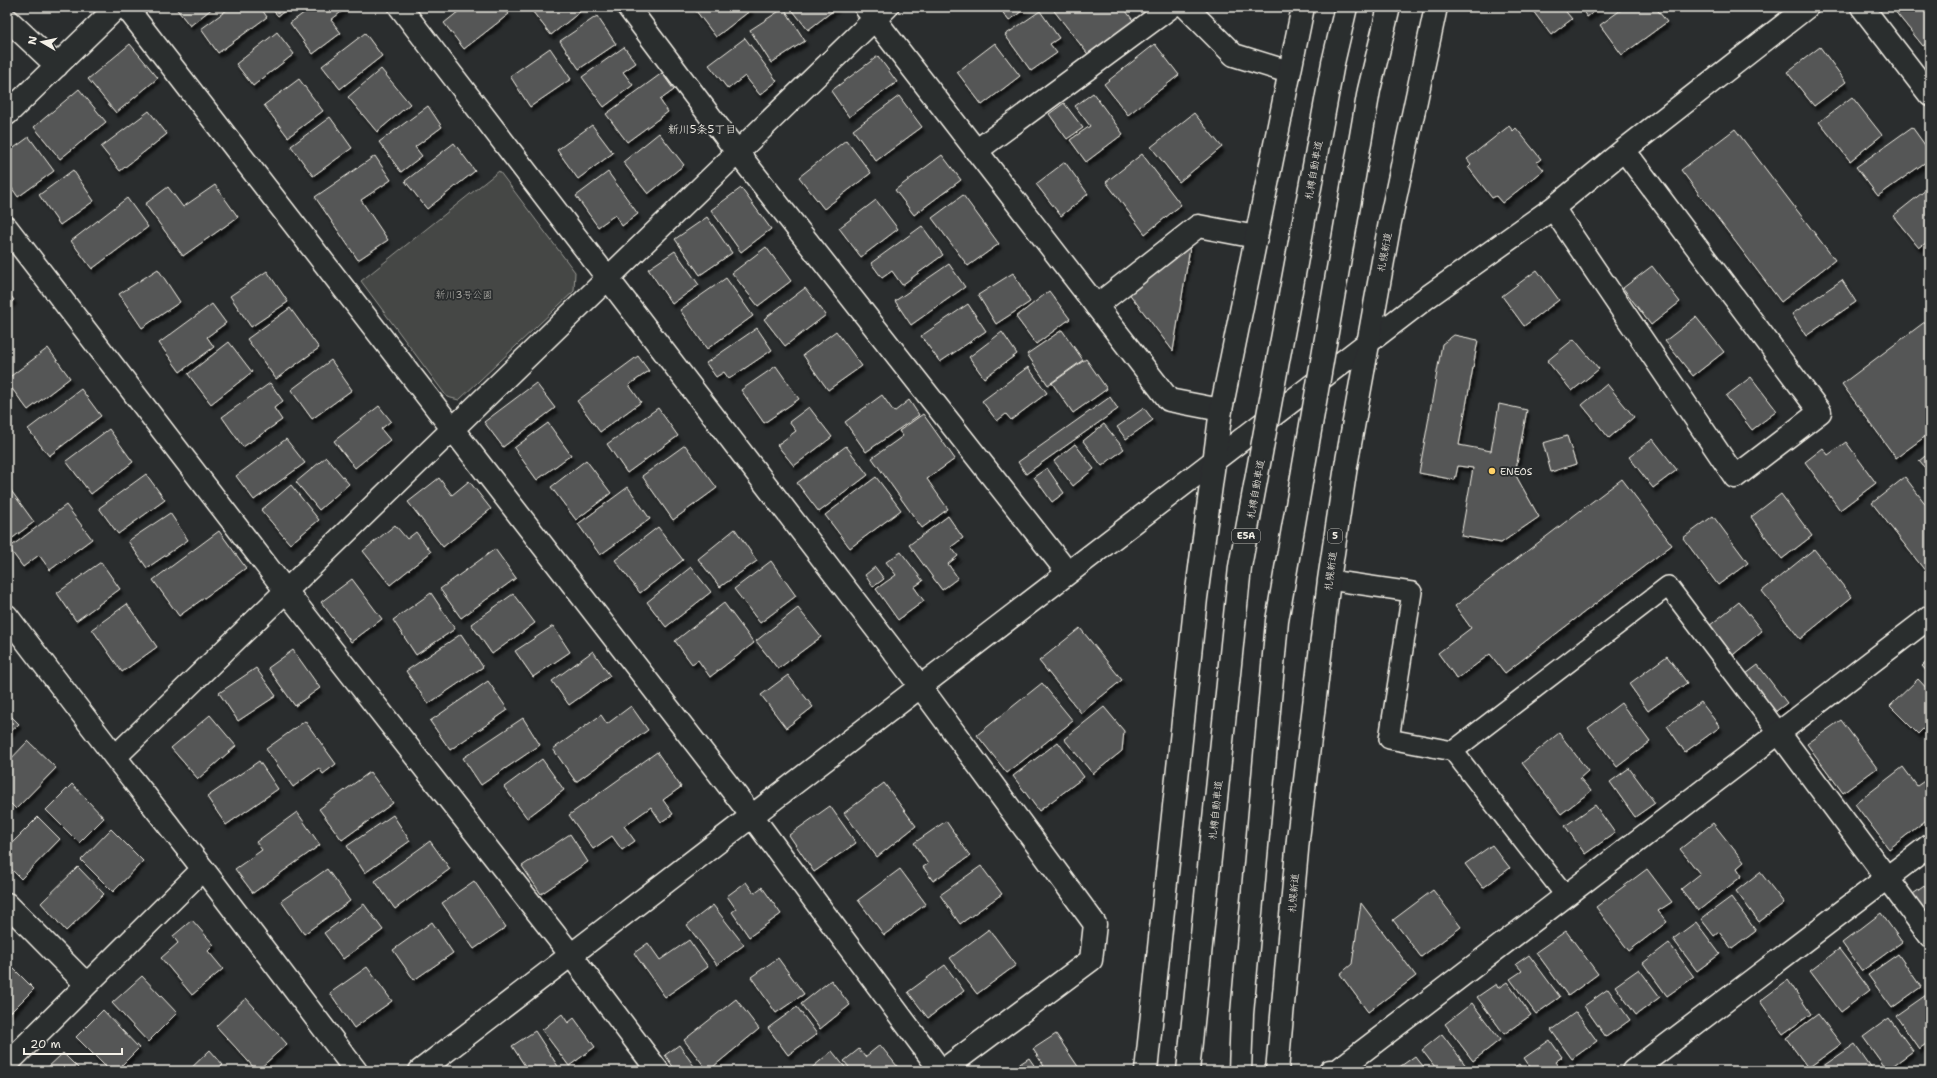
<svg xmlns="http://www.w3.org/2000/svg" width="1937" height="1078" viewBox="0 0 1937 1078" font-family="'Shantell Sans','Klee One',sans-serif">
<defs>
<filter id="shadow"><feDropShadow dx="2.5" dy="4.5" stdDeviation="1" flood-color="#0009"/></filter>
</defs>
<rect width="100%" height="100%" fill="#2a2d2e"/>
<filter id="ink" filterUnits="userSpaceOnUse"><feTurbulence type="fractalNoise" baseFrequency=".025" numOctaves="2"/><feDisplacementMap in="SourceGraphic" scale="8" xChannelSelector="R" yChannelSelector="G"/><feConvolveMatrix kernelMatrix="1 2 1 2 8 2 1 2 1" color-interpolation-filters="sRGB"/></filter>
<g filter="url(#ink)">
<!-- green -->
<path fill="#444645" stroke="#9c9c96" d="M499,171l76,101 -1,19 -115,109 -12,-3 -86,-116z"/>
<!-- building -->
<path fill="#555756" stroke="#f4f1e8" filter="url(#shadow)" d="M175,7h39l-24,19z
M231,7h29l7,10 -49,36 -17,-24z
M270,7h20l-12,9z
M312,7h31l2,2 -14,11 10,13 -28,21 -23,-31z
M464,7h39l6,7 -45,35 -20,-26z
M529,7h47l4,5 -29,23z
M693,7h56l2,3 -35,27z
M790,7h48l-30,23z
M999,7h28l-18,14z
M1051,7h72l12,16 -44,35z
M1530,7h32l10,12 -21,16z
M1580,7h21l-14,10z
M1625,7h30l12,15 -45,33 -22,-30z
M1898,7h32v34l-7,5 -29,-36z
M784,8l21,33 -34,22 -21,-33z
M1040,11l19,27 -9,6 7,9 -26,18 -26,-36z
M597,16l19,28 -37,25 -19,-28z
M277,32l17,22 -41,32 -17,-22z
M365,33l17,23 -42,33 -18,-23z
M745,38l32,43 -17,14 -15,-19 -17,13 -19,-24z
M995,43l25,33 -38,29 -25,-33z
M130,44l28,34 -42,35 -28,-34z
M1155,44l24,31 -51,40 -24,-31z
M624,47l12,16 -13,9 10,13 -29,22 -22,-30z
M1820,47l26,35 -32,24 -27,-34z
M550,48l21,31 -41,28 -20,-31z
M878,56l19,26 -48,35 -18,-26z
M381,69l29,35 -33,28 -29,-35z
M662,73l12,17 -14,10 8,12 -41,30 -21,-28z
M299,79l24,32 -35,26 -24,-32z
M79,89l27,33 -46,37 -26,-32z
M1093,93l30,41 -37,28 -16,-22 20,-14 -15,-20z
M899,96l23,31 -46,34 -23,-31z
M1852,97l30,38 -32,26 -31,-39z
M1064,103l19,25 -16,11 -18,-25z
M428,106l14,21 -27,20 7,9 -21,16 -22,-30z
M149,111l18,23 -47,37 -19,-24z
M1194,113l28,34 -43,35 -28,-35z
M330,117l22,31 -39,28 -22,-30z
M592,125l21,28 -35,26 -21,-29z
M1509,126l4,5 3,-3 25,31 -4,3 7,8 -42,33 -6,-7 -4,2 -24,-31 3,-3 -4,-5z
M1912,127l18,25v7l-52,37 -22,-29z
M1735,129l100,131 -54,42 -100,-132z
M659,133l25,32 -36,29 -25,-32z
M29,137l25,34 -36,26 -11,-16v-28z
M846,140l25,33 -47,36 -25,-32z
M454,143l21,28 -48,38 -22,-28z
M1142,154l39,51 -36,29 -39,-52z
M942,155l19,25 -47,35 -19,-25z
M375,156l16,24 -30,20 27,40 -30,20 -43,-63z
M1065,162l23,32 -27,22 -25,-32z
M73,170l21,31 -34,24 -21,-30z
M608,172l30,42 -16,12 -7,-11 -17,12 -22,-31z
M215,185l23,32 -55,39 -38,-52 23,-17 15,20z
M741,188l30,41 -30,23 -30,-42z
M1927,189l3,4v47l-11,8 -26,-32z
M963,195l36,49 -31,22 -36,-48z
M127,198l21,29 -56,42 -21,-28z
M876,200l22,29 -37,28 -22,-29z
M707,217l25,36 -32,22 -25,-36z
M922,226l21,29 -41,30 -10,-14 -10,7 -11,-15z
M1191,242l-18,109 -45,-59z
M766,247l25,34 -33,25 -26,-33z
M675,251l24,34 -27,19 -24,-35z
M949,264l16,23 -54,38 -16,-24z
M1652,266l28,36 -29,23 -28,-37z
M158,269l22,33 -38,26 -23,-34z
M1537,270l22,30 -35,26 -22,-30z
M267,271l21,31 -37,25 -21,-31z
M1013,273l17,29 -34,22 -18,-29z
M726,278l27,38 -46,33 -27,-39z
M1842,280l14,22 -50,34 -14,-22z
M805,288l21,27 -41,31 -21,-27z
M7,291l7,9 -7,6z
M1049,291l21,28 -34,25 -20,-27z
M212,304l14,19 -19,14 7,10 -34,25 -21,-29z
M968,304l18,27 -46,31 -19,-26z
M290,308l29,40 -43,31 -29,-40z
M1696,317l28,35 -31,24 -28,-35z
M1930,318v115l-34,25 -54,-74z
M757,328l15,22 -43,29 -5,-7 -8,5 -10,-14z
M1062,330l21,30 -35,25 -21,-31z
M836,331l26,35 -34,24 -25,-35z
M1002,332l15,22 -33,24 -15,-21z
M1454,335l24,5 -19,105 32,6 8,-47 28,6 -12,64 24,43 -38,26 -40,-7 12,-68 -15,-2 -3,14 -36,-7 23,-129z
M1574,339l25,30 -27,22 -25,-30z
M229,342l23,30 -41,32 -23,-30z
M48,348l22,30 -42,32 -21,-28v-3z
M638,356l11,15 -20,14 12,17 -41,30 -23,-31z
M1086,359l21,30 -34,24 -21,-30z
M331,360l21,30 -40,29 -21,-29z
M776,366l23,33 -35,24 -23,-33z
M1028,367l19,26 -36,27 -5,-6 -9,7 -15,-20z
M1751,377l26,34 -25,19 -26,-34z
M270,383l13,18 -9,7 8,12 -39,27 -21,-30z
M536,383l19,25 -52,39 -19,-25z
M1607,384l27,33 -25,21 -27,-33z
M81,389l20,27 -52,40 -21,-27z
M882,395l12,17 15,-12 10,15 -53,37 -21,-30z
M1110,397l8,12 -92,65 -8,-12z
M379,406l12,15 -10,8 9,11 -35,28 -21,-27z
M809,407l23,30 -38,29 -17,-21 19,-14 -7,-9z
M658,408l20,28 -51,37 -20,-29z
M1144,408l9,12 -27,19 -9,-12z
M923,414l32,45 -28,20 21,30 -26,19 -50,-70 31,-22 -4,-5z
M548,423l23,32 -34,25 -23,-32z
M1104,424l20,25 -22,17 -19,-25z
M109,429l24,33 -42,32 -25,-33z
M1567,436l9,28 -25,8 -8,-29z
M286,439l19,24 -51,37 -18,-24z
M1653,439l24,31 -24,18 -24,-31z
M1846,442l30,41 -36,27 -35,-48 18,-14 5,7z
M1075,444l19,25 -21,17 -19,-25z
M685,445l32,43 -44,32 -31,-44z
M846,446l22,29 -49,37 -22,-29z
M1930,452v22l-11,-13z
M326,457l23,27 -30,26 -23,-28z
M586,460l25,33 -35,27 -25,-33z
M1047,468l17,25 -12,9 -18,-25z
M146,474l19,26 -47,34 -19,-26z
M876,477l25,33 -51,38 -25,-33z
M1905,477l25,33v67l-58,-74z
M439,478l13,17 17,-14 22,28 -48,38 -35,-45z
M1622,479l50,66 -167,128 -15,-19 -33,25 -19,-26 33,-25 -16,-22z
M7,485l27,37 -24,18 -3,-4z
M291,485l28,35 -29,24 -29,-34z
M628,487l22,32 -50,36 -22,-31z
M1781,494l31,42 -30,23 -31,-42z
M66,505l26,34 -42,31 -11,-15 -16,12 -14,-19z
M170,513l18,27 -41,28 -19,-27z
M948,516l15,22 -12,9 7,9 -10,8 10,14 -16,12 -33,-45z
M1713,516l35,47 -30,22 -35,-47z
M395,525l12,14 9,-7 15,20 -41,33 -27,-34z
M658,527l25,33 -43,33 -25,-33z
M735,529l22,32 -37,26 -22,-28z
M219,531l27,37 -67,48 -26,-36z
M495,549l21,29 -55,40 -21,-29z
M1814,549l38,48 -52,42 -38,-48z
M901,552l22,29 -9,6 10,14 -26,19 -22,-31 20,-14 -10,-13z
M771,561l25,35 -36,27 -26,-34z
M101,562l19,27 -44,32 -19,-28z
M691,567l20,25 -45,35 -19,-25z
M875,567l9,12 -11,8 -8,-12z
M352,579l30,40 -31,23 -30,-40z
M431,593l24,36 -39,26 -23,-35z
M513,594l22,29 -43,31 -21,-30z
M1739,602l23,29 -34,28 -24,-29z
M724,603l30,40 -44,34 -12,-17 -6,4 -17,-23z
M127,604l30,43 -35,25 -30,-43z
M798,608l23,29 -43,32 -22,-28z
M553,626l17,26 -37,25 -18,-26z
M1080,628l42,52 -41,33 -42,-52z
M461,634l22,33 -55,37 -22,-33z
M293,650l27,38 -25,18 -27,-38z
M593,651l17,25 -41,29 -17,-24z
M1667,656l20,27 -39,28 -19,-27z
M1930,659v16l-8,-9z
M1758,665l29,38 -16,12 -29,-38z
M256,668l20,28 -38,25 -19,-28z
M788,675l25,32 -27,21 -25,-33z
M1918,679l12,13v30l-12,12 -28,-28z
M488,681l20,29 -58,40 -20,-29z
M1042,683l31,38 -66,52 -30,-38z
M1701,702l19,25 -35,25 -18,-26z
M1621,703l29,39 -33,25 -29,-39z
M631,706l17,24 -72,52 -23,-33 48,-34 6,9z
M1104,707l20,24 -2,20 -29,23 -29,-35z
M7,712l12,12 -12,11z
M210,715l26,31 -38,33 -27,-31z
M523,718l17,27 -59,40 -18,-27z
M1841,720l36,48 -34,25 -36,-49z
M305,721l31,43 -13,10 -4,-6 -26,19 -27,-38z
M1559,733l29,38 -8,7 11,13 -30,23 -39,-51z
M28,741l28,27 -40,41 -9,-9v-37z
M1058,742l26,35 -45,34 -26,-35z
M657,752l24,35 -18,13 10,14 -12,8 -10,-15 -27,19 11,15 -13,9 -10,-14 -19,13 -24,-34z
M542,759l22,31 -37,28 -23,-31z
M259,761l19,28 -52,36 -19,-28z
M1903,767l14,19 13,-9v40l-41,32 -34,-45z
M1629,768l26,35 -20,14 -25,-35z
M370,772l23,31 -51,37 -23,-31z
M884,783l32,43 -39,31 -33,-44z
M72,784l32,34 -25,25 -33,-33z
M1595,805l20,28 -30,21 -20,-28z
M830,806l26,37 -42,29 -25,-37z
M297,812l23,33 -67,48 -18,-24 27,-19 -6,-8z
M393,815l17,26 -45,32 -18,-27z
M38,817l22,22 -39,40 -14,-14v-17z
M946,821l24,35 -37,25 -10,-14 5,-3 -14,-21z
M1713,823l31,39 -7,6 5,8 -44,35 -17,-22 19,-15 -20,-25z
M111,829l32,32 -30,31 -32,-32z
M570,834l18,28 -47,32 -19,-28z
M430,841l20,28 -55,40 -20,-28z
M1492,845l18,23 -27,20 -18,-24z
M981,866l21,28 -42,30 -20,-29z
M78,867l26,27 -38,37 -25,-28z
M327,869l23,32 -46,33 -23,-33z
M900,869l26,35 -42,31 -26,-35z
M1647,869l25,33 -14,9 9,11 -38,29 -33,-44z
M1760,872l24,31 -25,19 -23,-31z
M474,881l32,46 -32,22 -32,-46z
M746,882l8,11 8,-6 19,27 -32,23 -17,-25 4,-3 -9,-13z
M1930,882v37l-20,-23z
M1433,890l28,37 -40,30 -28,-37z
M1731,897l25,34 -24,18 -13,-17 -5,4 -13,-17z
M1361,903l55,73 -48,36 -28,-38 12,-10z
M364,904l19,26 -40,29 -19,-26z
M713,905l31,40 -27,20 -30,-40z
M1881,913l21,29 -40,29 -20,-28z
M192,920l22,25 -6,6 15,18 -31,26 -31,-37 17,-15 -5,-7z
M432,922l21,31 -39,27 -21,-30z
M1696,922l24,32 -23,17 -24,-32z
M989,929l27,36 -39,29 -27,-36z
M1566,931l32,43 -30,22 -32,-44z
M689,940l19,27 -43,30 -31,-44 14,-10 12,17z
M1669,943l25,34 -27,19 -24,-33z
M1839,949l31,41 -29,22 -31,-41z
M1898,954l23,33 -29,21 -24,-33z
M1529,955l31,42 -24,17 -26,-35 12,-8 -6,-7z
M778,958l26,36 -28,19 -25,-36z
M7,962l27,27 -27,27z
M945,965l19,26 -36,27 -20,-26z
M367,967l25,34 -38,27 -24,-35z
M1639,969l21,28 -24,18 -21,-29z
M142,976l35,37 -29,29 -36,-39z
M831,980l19,25 -30,24 -19,-25z
M1788,980l23,34 -28,20 -23,-33z
M1507,982l24,33 -27,19 -27,-37 19,-13 2,4z
M1608,989l22,31 -24,17 -22,-31z
M1926,995l4,5v41l-11,8 -23,-33z
M246,998l41,46 -30,27 -41,-45z
M736,999l23,30 -51,42 -24,-31z
M1472,1003l28,37 -27,21 -28,-37z
M797,1007l20,27 -29,21 -20,-27z
M103,1010l36,38 -23,23h-6l-34,-34z
M1576,1012l21,29 -25,18 -21,-29z
M562,1014l6,9 6,-5 21,29 -26,19 -27,-36z
M1818,1014l23,30 -33,24 -22,-30z
M1889,1018l24,33 -26,19 -24,-33z
M535,1031l26,40h-44l8,-5 -13,-20z
M1056,1034l25,37h-34l-14,-22z
M1442,1034l28,37h-32l-16,-21z
M1550,1040l12,17 -7,5 7,9h-29l-9,-13z
M1855,1044l19,27h-58z
M679,1045l15,21 -8,5h-10l-11,-16z
M880,1045l21,26h-49l-8,-10 15,-12 6,8z
M210,1050l13,15 -7,6h-28z
M832,1051l16,20h-40z
M63,1053l18,18h-37z
M1415,1056l12,15h-33z
M1029,1058l9,13h-29z
M1519,1064l5,7h-15z"/>
<g fill="none" stroke-linecap="round" stroke-linejoin="round">
<defs>
<path id="service" d="M1329,580l83,12 -23,147 64,12
M1565,895l-112,-144 215,-165 111,147"/>
<path id="minor" d="M126,7l626,809 189,255
M400,7l520,679 175,238 -4,36 -149,111
M628,7l109,145 331,421
M1186,7l48,48 55,17
M1862,7l68,88
M866,8l303,392 52,10
M7,19l50,47
M7,114l110,-107
M976,151l195,-144
M1553,208l182,269 85,-65 -196,-262
M7,228l279,363 285,364 87,116
M1096,306l102,-80 58,11
M7,616l108,141 88,112 153,202
M1779,733l151,203
M115,757l772,-750
M7,904l79,80
M7,1064l196,-195
M420,1071l1006,-773 127,-90 71,-58 183,-143
M1330,1071h7l593,-454
M1633,1071l297,-226"/>
<path id="trunk" d="M1146,1071l50,-473 25,-188 82,-403
M1277,1071l21,-232 31,-259 17,-114 44,-244 46,-215"/>
</defs>
<!-- service casing -->
<use href="#service" stroke="#f4f1e8" stroke-width="22"/>
<!-- minor casing -->
<use href="#minor" stroke="#f4f1e8" stroke-width="25"/>
<!-- trunk casing -->
<use href="#trunk" stroke="#f4f1e8" stroke-width="25"/>
<!-- service -->
<use href="#service" stroke="#2a2d2e" stroke-width="19"/>
<!-- minor -->
<use href="#minor" stroke="#2a2d2e" stroke-width="22"/>
<!-- trunk -->
<use href="#trunk" stroke="#2a2d2e" stroke-width="22"/>
<defs>
<path id="motorway-bridge" d="M1188,1071l52,-504 93,-504 13,-56
M1240,1071l2,-57 35,-393 92,-531 20,-83"/>
</defs>
<!-- motorway-bridge casing -->
<use href="#motorway-bridge" stroke="#f4f1e8" stroke-width="25" stroke-linecap="butt"/>
<!-- motorway-bridge -->
<use href="#motorway-bridge" stroke="#2a2d2e" stroke-width="22"/>
</g>
</g>
<!-- markers -->
<circle fill="#ffd166" stroke="#2a2d2e" stroke-width="1.5" cx="1492" cy="471" r="4"/>
<g text-anchor="middle" stroke-width="3.5" stroke-linejoin="round" paint-order="stroke">
<!-- shield labels -->
<g fill="#2a2d2e" stroke="#b7b6b0" stroke-width="1">
<rect x="1232" y="529" width="28" height="14" rx="3"/>
<rect x="1328" y="529" width="14" height="14" rx="3"/>
</g>
<g font-size="9" font-weight="bold" fill="#f4f1e8">
<text x="1246" y="539">E5A</text>
<text x="1335" y="539">5</text>
</g>
<!-- street labels -->
<g font-size="10" fill="#f4f1e8" stroke="#2a2d2e">
<text transform="translate(1313 170) rotate(-80)" y="4">札樽自動車道</text>
<text transform="translate(1384 252) rotate(-79)" y="4">札幌新道</text>
<text transform="translate(1255 489) rotate(-80)" y="4">札樽自動車道</text>
<text transform="translate(1330 571) rotate(-82)" y="4">札幌新道</text>
<text transform="translate(1215 810) rotate(-84)" y="4">札樽自動車道</text>
<text transform="translate(1293 893) rotate(-85)" y="4">札幌新道</text>
</g>
<!-- park labels -->
<g font-size="10" fill="#b6b5af" stroke="#2a2d2e">
<text x="464" y="298">新川3号公園</text>
</g>
<!-- poi labels -->
<g font-size="10" fill="#f4f1e8" stroke="#2a2d2e" text-anchor="start">
<text x="1500" y="475">ENEOS</text>
</g>
<!-- neighbourhood labels -->
<g font-size="11" fill="#f4f1e8" stroke="#2a2d2e">
<text x="702" y="133">新川5条5丁目</text>
</g>
</g>
<!-- margin -->
<rect width="1937" height="1078" fill="none" stroke="#2a2d2e" stroke-width="24"/>
<rect x="12" y="12" width="1913" height="1054" fill="none" stroke="#f4f1e8" stroke-width="1.5" filter="url(#ink)"/>
<!-- north arrow -->
<g transform="translate(42 42) rotate(279)" stroke="#2a2d2e" stroke-width="3" paint-order="stroke">
<path d="M0-3L7 15L0 10L-7 15Z" fill="#f4f1e8"/>
<text y="-6" font-size="11" font-weight="bold" text-anchor="middle" fill="#f4f1e8">N</text>
</g>
<!-- scale -->
<path d="M24 1048v6h98v-6" fill="none" stroke="#f4f1e8" stroke-width="2"/>
<text x="30" y="1048" font-size="12" fill="#f4f1e8" stroke="#2a2d2e" stroke-width="3" paint-order="stroke">20 m</text>
</svg>
